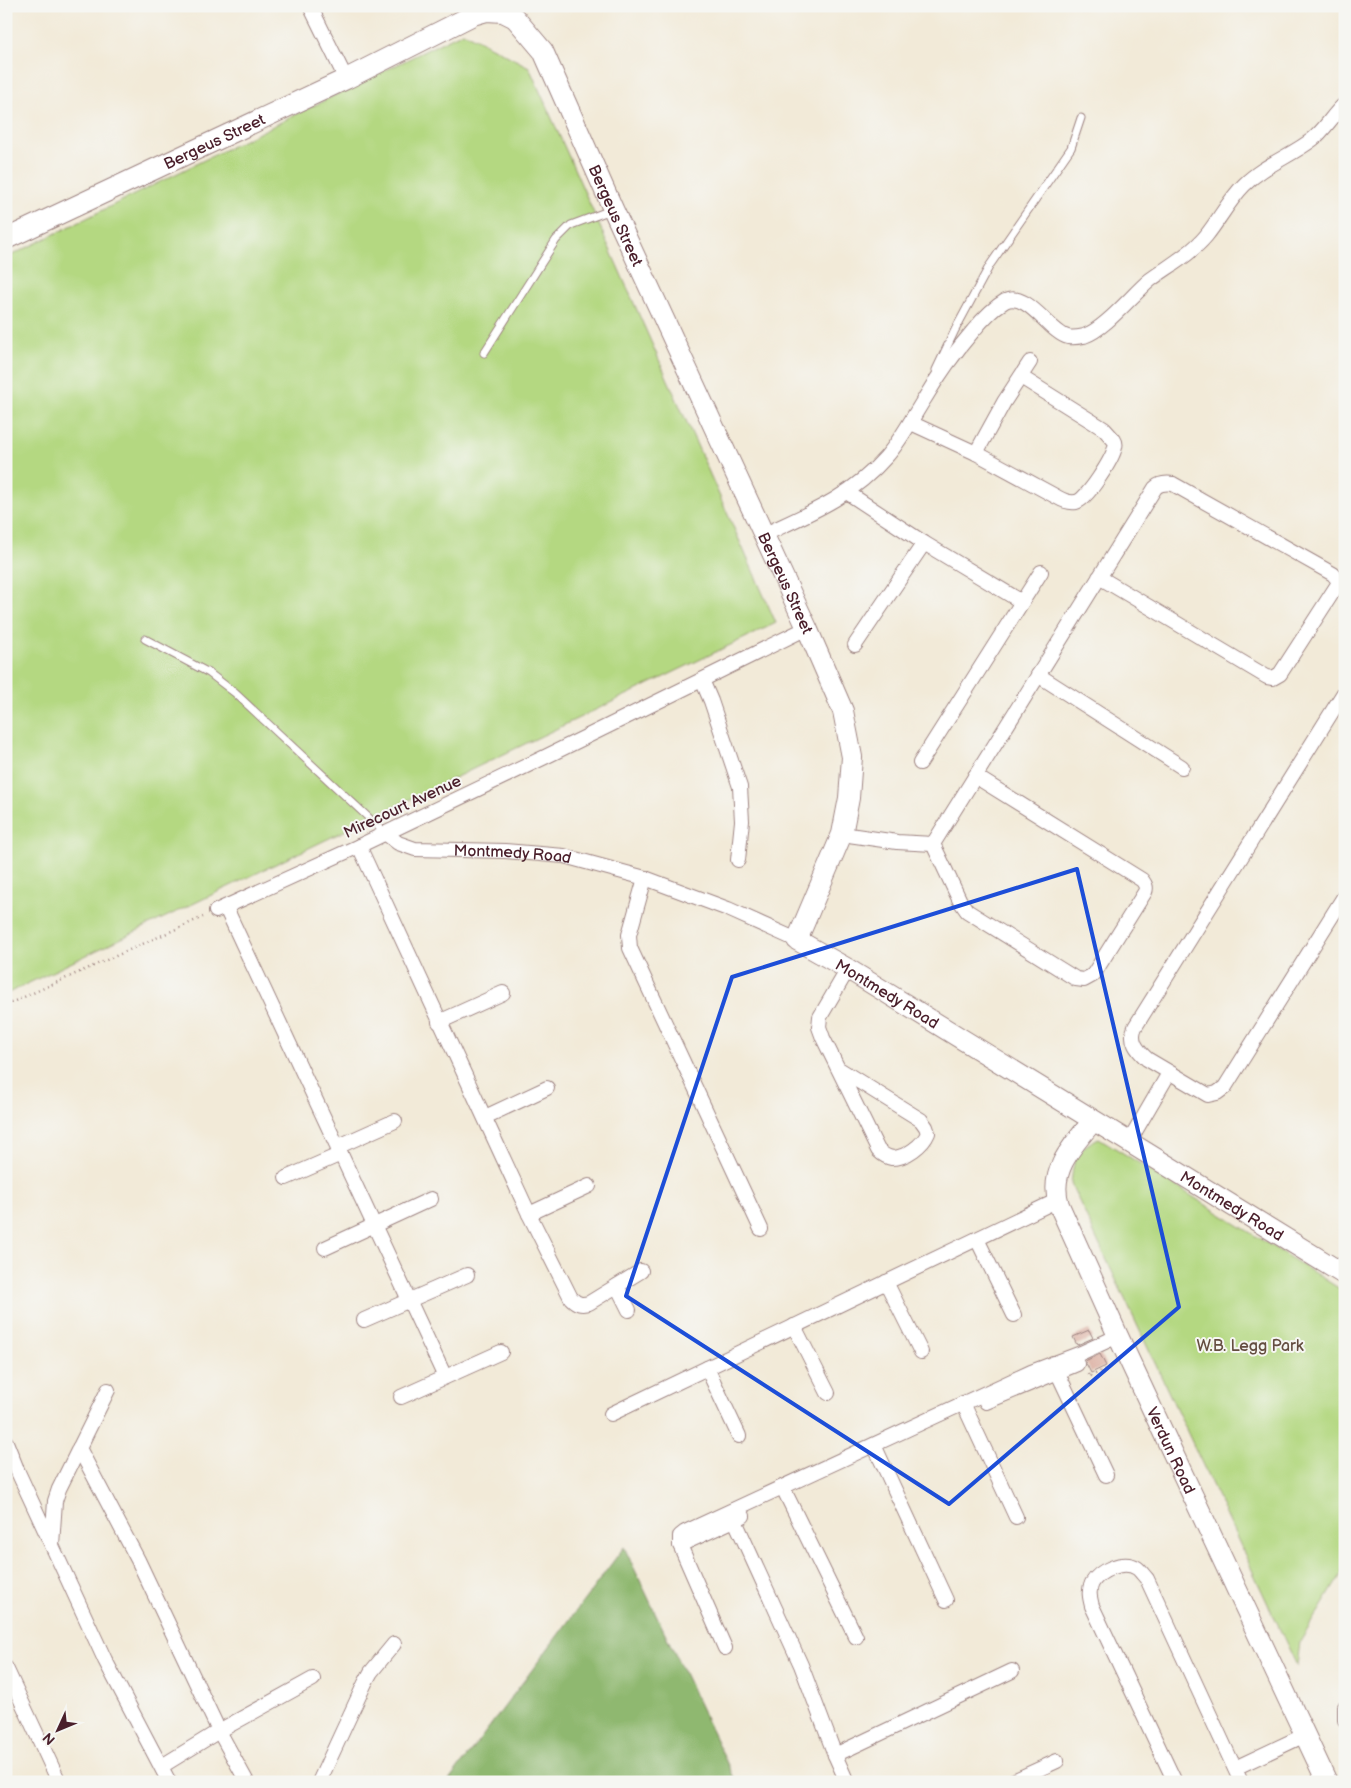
<svg xmlns="http://www.w3.org/2000/svg" width="1351" height="1788" viewBox="0 0 1351 1788" font-family="'Balsamiq Sans',sans-serif">
<rect width="100%" height="100%" fill="#f6f6f2"/>
<filter id="ink" filterUnits="userSpaceOnUse"><feTurbulence type="fractalNoise" baseFrequency=".02" numOctaves="2"/><feDisplacementMap in="SourceGraphic" scale="10" xChannelSelector="R" yChannelSelector="G"/><feConvolveMatrix kernelMatrix="1 2 1 2 8 2 1 2 1" color-interpolation-filters="sRGB"/></filter>
<filter id="wash" filterUnits="userSpaceOnUse"><feTurbulence type="fractalNoise" baseFrequency=".0096" numOctaves="4" result="noise"/><feDisplacementMap in="SourceGraphic" scale="20" xChannelSelector="R" yChannelSelector="G"/><feGaussianBlur stdDeviation="1.12" result="paint"/><feColorMatrix in="noise" values="0 0 0 0 0 0 0 0 0 0 0 0 0 0 0 0 0 1.4 0 .05"/><feComposite in="paint" operator="in"/></filter>
<g filter="url(#wash)">
<rect width="100%" height="100%" fill="#f2ead8"/>
<!-- green -->
<path fill="#b4d881" stroke="#7f7c56" d="M463,32l66,35 247,556 -770,371v-736z
M1099,1138l246,154v276l-45,74 -3,24 -226,-482c3,-25 3,-34 28,-46z"/>
<!-- forest -->
<path fill="#8fb86f" stroke="#6c6c4d" d="M624,1547l112,235h-288z"/>
<g id="blocks">
<!-- building -->
<path fill="#d8a596" d="M1089,1330l4,8 -16,7 -4,-8z
M1100,1354l6,12 -15,7 -6,-12z"/>
</g>
</g>
<g filter="url(#ink)">
<use href="#blocks" fill-opacity="0" stroke="#9e8482" stroke-width="1"/>
<g fill="none" stroke-linecap="round" stroke-linejoin="round">
<defs>
<path id="lane" d="M484,353l72,-113 15,-15 40,-15
M936,370l19,-40 35,-65 81,-117 10,-30
M145,639l64,34 26,20 150,140"/>
<g id="street">
<path d="M310,6l36,73"/>
<path d="M911,423l65,30 81,44c5,3 13,6 19,5 11,-2 37,-44 39,-55 1,-3 1,-4 -1,-7l-10,-11 -83,-52"/>
<path d="M976,453l28,-51 26,-40"/>
<path d="M848,493l76,50 98,59"/>
<path d="M763,535c47,-22 88,-38 123,-78 16,-18 26,-39 39,-59 14,-24 30,-46 48,-67 9,-11 20,-23 32,-30 22,-11 45,32 63,36 5,1 11,0 16,-1 21,-7 48,-41 66,-56 19,-14 41,-26 56,-44 13,-16 23,-36 38,-51 20,-20 47,-29 69,-46 12,-9 20,-25 32,-35"/>
<path d="M855,645l69,-102"/>
<path d="M1038,675l144,92"/>
<path d="M702,680l9,21 29,86 2,34 -4,39"/>
<path d="M1345,691l-210,336c-6,13 2,23 12,32l61,36 9,-2 8,-6 120,-192"/>
<path d="M920,763l121,-191"/>
<path id="s1" d="M385,833l13,10 17,6 90,2 59,5 81,22 83,31 69,31"/>
<path d="M842,834l55,8 36,2 222,-356c5,-5 11,-5 18,-4l160,90 5,6v4l-58,90 -7,4 -6,-1 -168,-100"/>
<path d="M933,844l27,57 7,10 109,68 8,1 9,-5 52,-83c2,-5 0,-8 -3,-12l-167,-104"/>
<path d="M359,846l170,368 42,84c6,6 10,7 18,5l52,-32"/>
<path d="M645,878l-16,57 1,13 131,281"/>
<path d="M226,908l219,469"/>
<path d="M216,911l143,-65 188,-90 260,-128"/>
<path d="M439,1022l64,-29"/>
<path d="M839,1069l82,51 5,7 2,6c-5,12 -22,25 -36,25 -6,-1 -10,-4 -14,-8l-55,-112 -4,-11 1,-10 28,-48"/>
<path d="M485,1117l62,-29"/>
<path d="M1129,1142l40,-69"/>
<path d="M337,1147l58,-26"/>
<path d="M286,1178l55,-24"/>
<path d="M529,1214l60,-28"/>
<path d="M977,1239l37,76"/>
<path d="M325,1248l106,-49"/>
<path d="M886,1282l35,70"/>
<path d="M617,1286l12,24"/>
<path d="M364,1320l103,-45"/>
<path d="M794,1326l34,67"/>
<path d="M1053,1363l53,112"/>
<path d="M707,1368l32,68"/>
<path d="M401,1397l100,-45"/>
<path d="M986,1402l91,-38"/>
<path d="M963,1403l53,114"/>
<path d="M611,1414l447,-214"/>
<path d="M6,1442l12,30 87,188 64,122"/>
<path d="M874,1445l72,155"/>
<path d="M79,1448l59,112 81,171 28,51"/>
<path d="M783,1488l73,149"/>
<path d="M731,1512l70,153 34,90 12,27"/>
<path d="M52,1545l3,-44 4,-12 49,-99"/>
<path d="M680,1545l63,-29"/>
<path d="M725,1648l-45,-103v-9l5,-4 346,-160 50,-19 37,-17"/>
<path d="M6,1668l53,114"/>
<path d="M1345,1707v13"/>
<path d="M835,1755l177,-84"/>
<path d="M162,1766l57,-35 94,-52"/>
<path d="M1235,1768l70,-33"/>
<path d="M319,1782l46,-99 6,-11 23,-28"/>
<path d="M1011,1782l46,-21"/>
<path d="M1175,1782l-83,-176c-2,-8 -4,-15 0,-23 7,-12 31,-24 45,-15 3,2 7,8 10,11l94,203"/>
</g>
<g id="secondary">
<path id="s2" d="M6,239l340,-160 127,-64 14,-4 16,1 12,6 28,33 70,158 194,419 36,83 9,46 -3,41 -7,36 -45,106 51,29 497,306"/>
<path id="s3" d="M1093,1121c-20,24 -45,50 -34,84l59,131 209,446"/>
</g>
</defs>
<!-- lane casing -->
<use href="#lane" stroke="#9e8482" stroke-width="9"/>
<!-- street casing -->
<use href="#street" stroke="#9e8482" stroke-width="16"/>
<!-- secondary casing -->
<use href="#secondary" stroke="#9e8482" stroke-width="22"/>
<!-- path -->
<path stroke="#9e8482" stroke-width="2.5" stroke-dasharray="1 4" stroke-linecap="butt" d="M6,1005l197,-88
M1088,1374l1,3 19,-9"/>
<!-- lane -->
<use href="#lane" stroke="#fff" stroke-width="7"/>
<!-- street -->
<use href="#street" stroke="#fff" stroke-width="14"/>
<!-- secondary -->
<use href="#secondary" stroke="#fff" stroke-width="20"/>
</g>
</g>
<!-- marked area -->
<path fill="none" stroke="#1d4ed8" stroke-width="4" stroke-linejoin="round" d="M1077,869l102,438 -230,197 -323,-208 106,-319z"/>
<g text-anchor="middle" stroke-width="4" stroke-linejoin="round" paint-order="stroke">
<!-- street labels -->
<g font-size="16" fill="#4a1f2b" stroke="#f6f6f2">
<text dy="6" stroke="none"><textPath href="#s2" startOffset="230">Bergeus Street</textPath></text>
<text dy="6" stroke="none"><textPath href="#s2" startOffset="785">Bergeus Street</textPath></text>
<text dy="6" stroke="none"><textPath href="#s2" startOffset="1190">Bergeus Street</textPath></text>
<text transform="translate(402 806) rotate(-25)" y="6">Mirecourt Avenue</text>
<text dy="6" stroke="none"><textPath href="#s1" startOffset="132">Montmedy Road</textPath></text>
<text dy="6" stroke="none"><textPath href="#s2" startOffset="1675">Montmedy Road</textPath></text>
<text dy="6" stroke="none"><textPath href="#s2" startOffset="2080">Montmedy Road</textPath></text>
<text dy="6" stroke="none"><textPath href="#s3" startOffset="365">Verdun Road</textPath></text>
</g>
<!-- park labels -->
<g font-size="16" fill="#644d40" stroke="#f6f6f2">
<text x="1250" y="1351">W.B. Legg Park</text>
</g>
</g>
<!-- margin -->
<rect width="1351" height="1788" fill="none" stroke="#f6f6f2" stroke-width="25"/>
<!-- north arrow -->
<g transform="translate(58 1730) rotate(226)" stroke="#f6f6f2" stroke-width="4" paint-order="stroke">
<path d="M0-4L9 19L0 12L-9 19Z" fill="#4a1f2b"/>
<text y="-8" font-size="14" font-weight="bold" text-anchor="middle" fill="#4a1f2b">N</text>
</g>
</svg>
